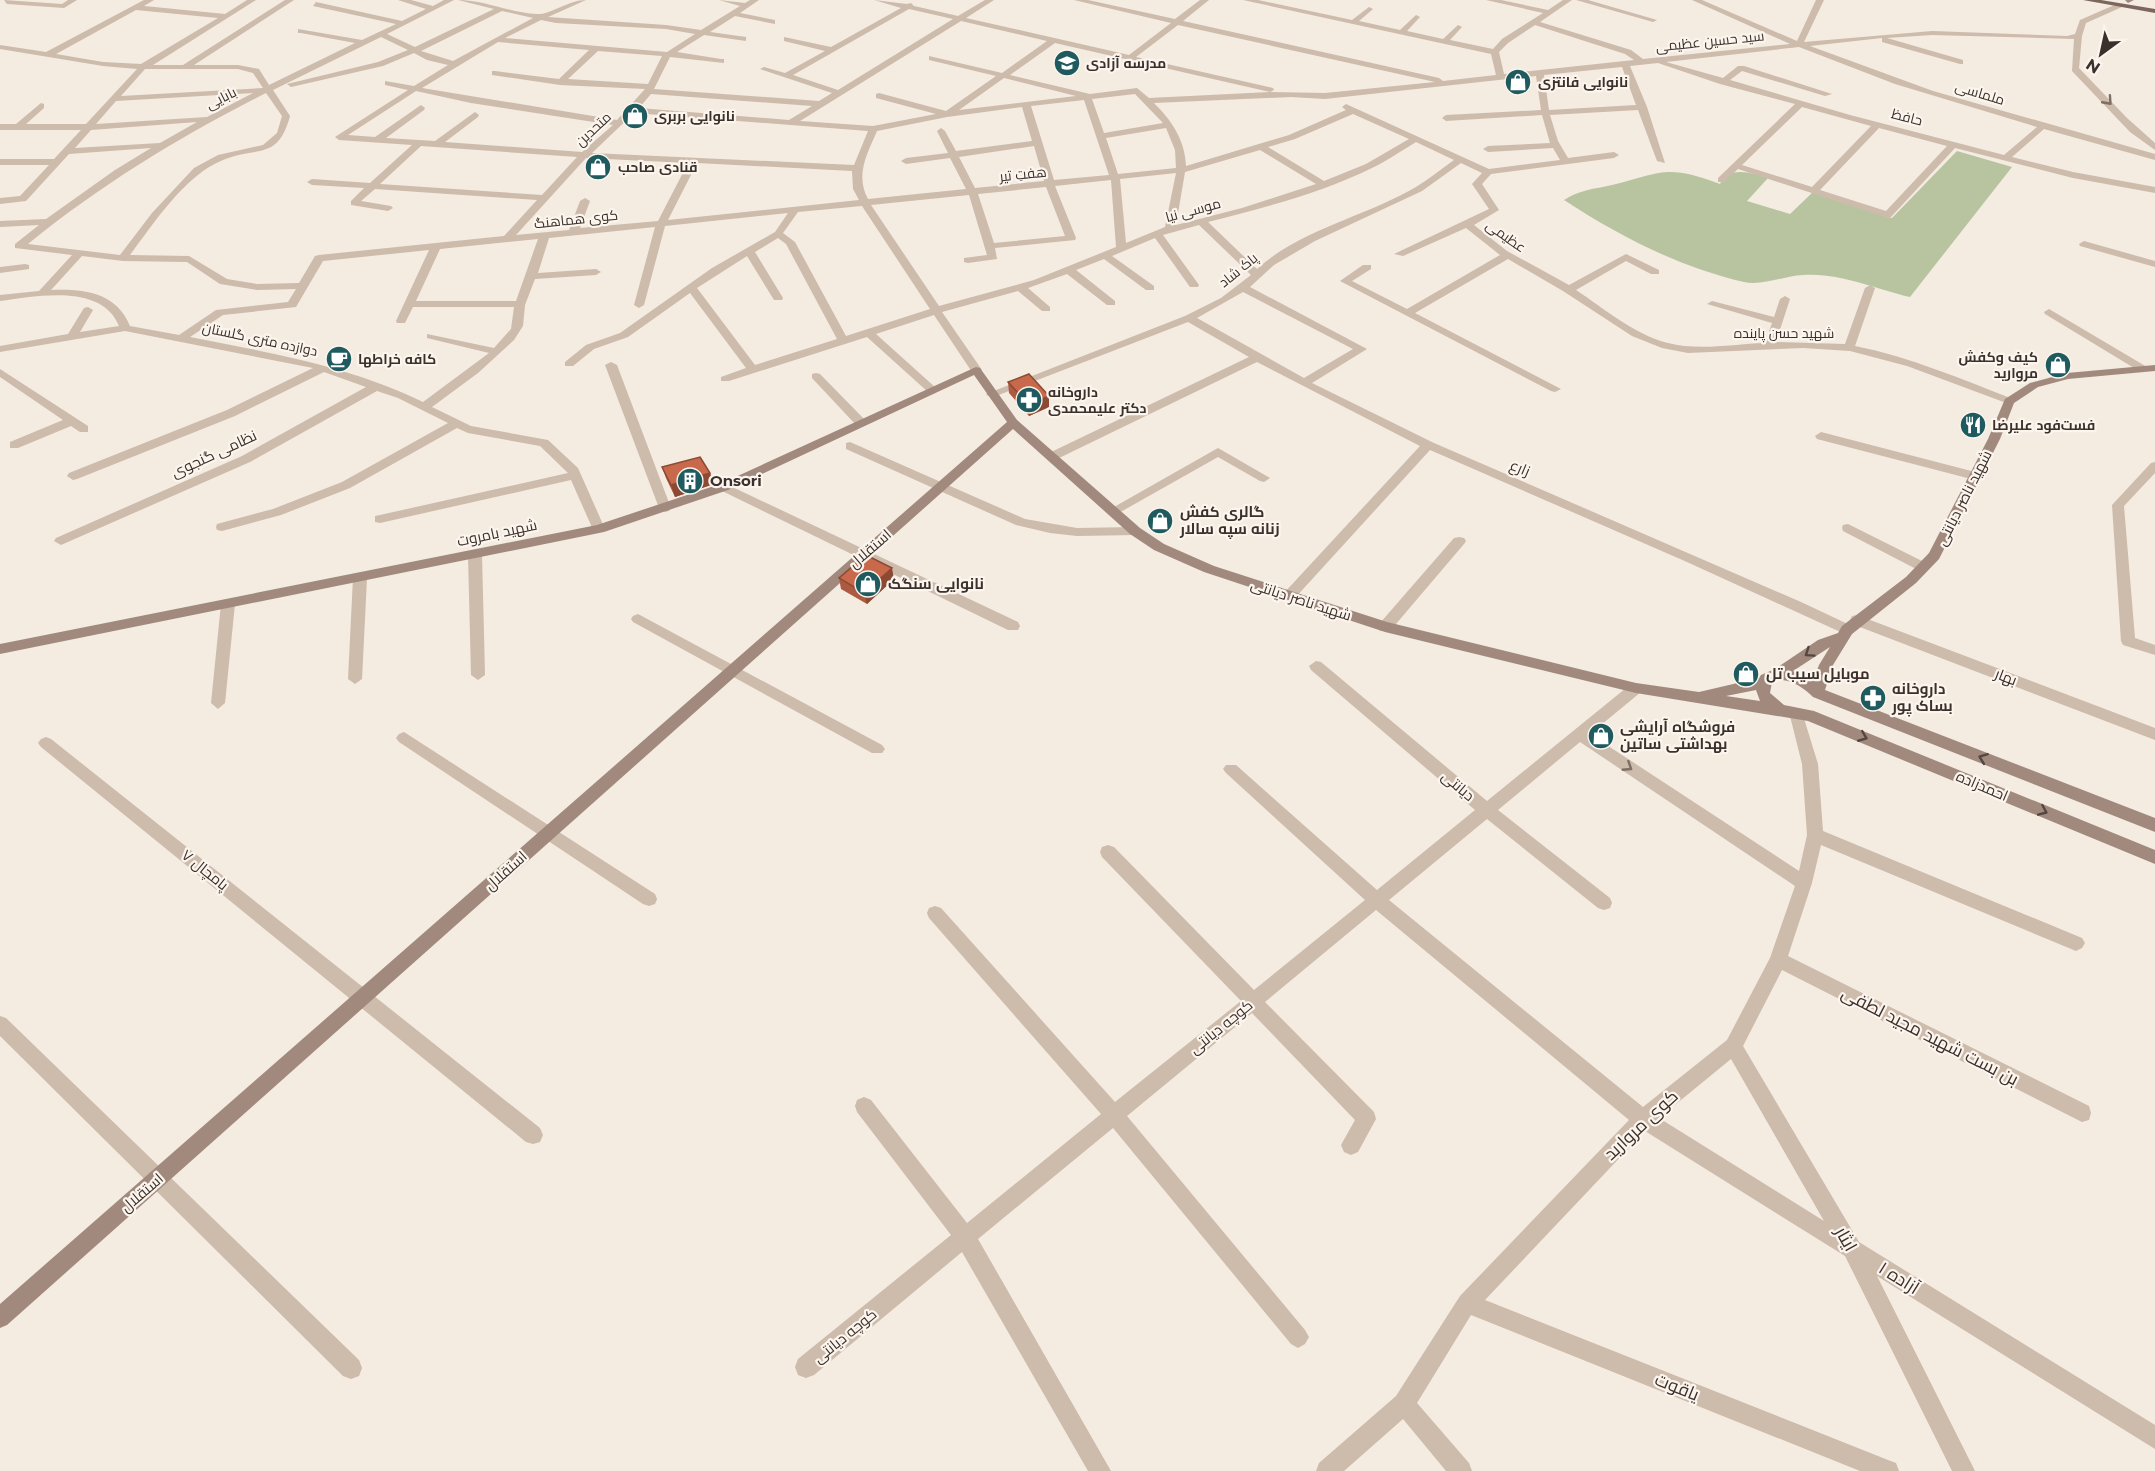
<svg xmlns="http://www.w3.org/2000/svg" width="2155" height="1471" viewBox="0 0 2155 1471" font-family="Montserrat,Cairo,sans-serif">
<rect width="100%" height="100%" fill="#f4ebe1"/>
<!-- green -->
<path fill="#b8c4a0" d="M1957,151l55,16 -102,130c-34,-8 -71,-25 -107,-22 -19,1 -41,11 -59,7 -65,-15 -125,-46 -180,-82 15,-10 30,-11 48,-15 51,-13 55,-21 108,-1 8,-19 33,-11 48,-6l-21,23 43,13 23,-22 79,26z"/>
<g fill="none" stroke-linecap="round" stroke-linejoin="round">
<!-- minor -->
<path fill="#cdbbac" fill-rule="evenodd" d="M4,0l58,4 6,-4h9l-13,8 -57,-4z
M144,0h10l-10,6 81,8 22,-14h9l-103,65h30l102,-65h9l-100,65h44l21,4 10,16 86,-42 -54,-10h-3v-4l64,11 34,-16 -83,-18 3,-4 86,19 24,-12 -28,-9h13l22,6 11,-6h10l-67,34 28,13 79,-38 -36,-9c27,0 52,13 79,14 14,1 31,-14 49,-14l-38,17 118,8 35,5 39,-24 -21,-6 26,3 5,-3h9l-19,13 35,7v4l-40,-8 -25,16 36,5v4l-42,-6 -27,17 44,7h3v4l-54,-6 -16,32 165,12 13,-8 -72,-24 4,-2 21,6 40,-22 -41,-10v-4l47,10 70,-39 -27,-8 33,4 4,-1 3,3 44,10 27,-16h9l-28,18 163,37 42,-32 -97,-23h14l87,19 25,-19h9l-26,21 256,57 4,3 53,-6 -5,-21 -248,-54h15l94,20 17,-13 4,2 -14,12 41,9 16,-15 4,2 -13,14 36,8 15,-14 4,2 -12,13 43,9 9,-10 41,-26 -57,-13h15l47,10 15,-10h9l-32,22 91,28 12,9 147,-15 -98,-44h10l95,41 19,-41h8l-20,42 128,-11 135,5 8,-2 5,-14 39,-17 3,4 -36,16 -4,13 -3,32 48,50 28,25v7l-25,-18 -58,-61 2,-32 -142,-4 -45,3 76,22v4h-3l-78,-22v-4l-72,8 123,45 222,63v6l-111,-31 -32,28 61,15 82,15v6l-82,-15 -118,-30 -64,69 -3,1 -150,-49 -14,13h-6v-4l77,-74 -75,-20 -62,-21 -28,3 17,41 18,56 -8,-2 -19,-51 -88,5 8,26 10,17 46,-6 5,3 -5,3 -123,16 -9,10 17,26 -25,15 33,26 62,34 57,-31 33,16v4h-8l-25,-13 -50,29c29,19 57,44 92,53 30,8 66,1 97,0l7,-20 -65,-19 5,-3 62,16 6,-18 5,-3 5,3 -14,43 69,2 20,-56 5,-3 5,3 -20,58c55,11 106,33 158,53v4l-4,1 -102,-38 -57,-15 -47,-3 -115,5 -26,-5 -30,-12 -69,-45 -55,-32 -93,54 146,76 -6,3 -4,-1 -211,-110 23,-16h8v4l-19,12 55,28 93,-54 -34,-27 -63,28 -9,-2 95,-45 -17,-25 10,-11 -21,-10 -39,28 -107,50 -41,24 -24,22 117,62 -55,34 122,60 367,159 51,24 2,4 -7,5 -160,-73 -257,-112 -136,149h-10l-2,-3 2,-3 136,-147 -163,-84 -202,98h-8v-6l202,-97 -61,-35 -192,74h-8l-2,-2 199,-78 36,-18 30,-23 -52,-50 -36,10 36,50 -1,2h-8l-35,-49 -43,18 42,30v4h-8l-42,-31 -28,11 39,31v4h-8l-40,-31 -39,14 22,19v4h-8l-24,-20 -76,21 40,58 -2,2h-8l-38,-57 -58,19 60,54v4h-8l-61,-55 -138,44h-8v-4l25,-9 -56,-75 -62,44 -34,12 -21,17h-8v-4l21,-17 34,-12 92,-65 63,-36 13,-19 -123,13 -21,79 -5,3 -5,-3 21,-78 -106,11 -11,35 58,-4 5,3 -5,3 -61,4 -10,26 -2,21 -9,14 -36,33 -46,34 39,19 77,14 30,28 27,61 -1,3h-10l-23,-52 -191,43 -5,-1v-6l5,-1 188,-42 -28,-27 -72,-13 -11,-5 -107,60 -69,27 -59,16 -5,-1 -1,-3 1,-3 56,-15 69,-27 106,-59 -50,-25 -21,-7 -127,71 -189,83 -7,-4 2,-3 186,-82 124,-69 -42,-15 -89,44 -158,63 -4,1 -6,-4 2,-3 158,-63 86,-42 -188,-37 -125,21v-6l68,-12 16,-26 4,-1 5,3 -13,22 39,-6c-17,-43 -83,-30 -119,-25v-6l39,-4 33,-36 -57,-7v-4l24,-19 -39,2v-6l46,-2 69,-49 36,-22 -82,6 -43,47 -26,3v-6l20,-2 29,-31h-49v-6h54l27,-29h-81v-6h16l25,-21 3,1v4l-18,16h60l51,-55 -34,-3 -103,-17v-4l46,7zM909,9l44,10 -115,71 -45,-15zM136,10l82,8 -77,46 -38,-2 -47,-8zM502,11l31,7 -80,43 -32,-10zM541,20l15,3 110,6 29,5 -28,18 -162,-14zM961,21l86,20 -45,32 -73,-17v4l67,16 -50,35 -67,-18 -3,1v4l60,16 -63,12 -73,-5zM1178,25l257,57 -110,11 -55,-1 4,-2 -1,-2 -137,-31zM1535,25l90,29 9,6 -130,14 -5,-22 9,-9zM381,37l27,13 -30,12 -91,22 4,3 92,-21 31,-13 13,7 21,5 -34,21 -29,-5v4l23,5 -73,47 4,3 73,5 -42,38 -58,-4 -5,3 5,3 52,3 -13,13v4l37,6 5,-3 -2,-2 -30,-5 14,-12 162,11 -33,36 -185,19 -4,1 -16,27 -42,1 -30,-5 -38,-23 -59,-1c24,-32 55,-80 93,-95 34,-14 55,1 67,-44l-17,-26zM498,42l91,8 -30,29 -64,-8h-3v4l68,10 85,4 -28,31 -195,-32zM1055,43l215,49 -121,6 -12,-10 -47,6 -80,-19zM1799,47l96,37 142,43 -33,28 -154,-40 -120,-35 12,-9 83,25 7,-2 -88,-28h-6l-15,12 -57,-16zM598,51l64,5 -14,28 -80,-5zM1622,67l14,38 -87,5 -5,-35zM145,69h93l15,4 10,15 -142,8zM1536,76l5,34 -95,5 -4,3 4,3 96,-6 8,28 -62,3 -5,3 5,3 65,-4 7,12 -71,9 -143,-65 -4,3 4,3 -57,25 -103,31c-1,-26 -14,-45 -32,-63l137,-6 34,2zM1004,78l72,18 -117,14zM416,91l55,12 142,22 -31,27 -137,-10 33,-25 1,-2 -4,-3 -40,29 -49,-3 38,-28 1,-2 -4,-3 -46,32 -27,-2zM253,93l-46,24 -111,7 20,-23zM266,93l16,23 -5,17 -14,12 -45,10 -24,13 -42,45 -32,42 -92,-11c74,-60 153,-108 238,-151zM651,94l161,12 -23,14 -150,-12zM1135,94l28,29 -59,10 -12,-34zM1084,100l25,75 -55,5 -23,-74zM1022,107l10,34 -76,10 -11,-20 -4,-3 -4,3 11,22 -42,5 -5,3 5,3 44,-6 16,31 -98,10c-13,-24 -1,-45 9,-68l70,-14zM1802,107l69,19 -59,61 -70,-22zM634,113l234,18 -14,34 -262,-12zM1353,114l56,25 -43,25 -42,17 -56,-34 27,-8zM197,122l-37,21 -85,5 16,-18zM1166,128l9,22 1,18 -58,6 -12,-36zM1879,128l68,18 -61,65 -66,-21zM1416,142l38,18c-13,9 -25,19 -38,27 -51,30 -115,42 -159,82l-49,-47c55,-14 113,-29 164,-54 15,-7 29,-17 44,-26zM421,146l156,11 -35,38 -162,-11zM1034,146l10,35 -69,7 -16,-31zM1260,150l56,34 -74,24 -66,17 9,-53zM586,158l102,5 -30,58 -78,7 10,-27 -5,-3 -5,3 -11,29 -53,5zM697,163l155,8 1,18 6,11 -191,20zM1176,173l-11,54 -39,16 -6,-64zM1111,180l5,67 -82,33 -95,26 -68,-101 98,-10 18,60 -23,3v4l4,1 29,-4 -2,-11 80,-8 1,-2 -21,-52zM1046,187l19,49 -71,7 -16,-49zM862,206l68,103 -84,27 -51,-94 -12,-9 15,-21zM778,238l8,6 51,95 -82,26 -58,-77 50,-32 27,44h8l1,-2 -28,-46zM538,239l-22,62h-100l24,-52zM429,250l-33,71 1,2h8l8,-16h101l-3,22 -17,19 -67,-14v4l62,15 -66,49c-73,-36 -153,-49 -233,-65l33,-22 73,-8 27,-46zM82,256l41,5 64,1 33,22 37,6 39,-1 -8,13 -72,8 -37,25 -49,-9c-14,-34 -46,-37 -79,-36zM1243,292l110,57 -49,29 -107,-60z
M1576,0h12l69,20 -4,2z
M2084,241l71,20v6l-75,-21 -1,-2z
M25,264l4,1v4l-29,4v-6z
M2049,309l98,58 2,2 -2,2h-8l-94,-57 -1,-2z
M611,362l6,3 54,143 -2,3 -4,1 -6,-4 -54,-143z
M0,369l88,57v6h-8l-9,-6 -53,22h-8v-6l53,-22 -63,-43z
M816,373l4,1 44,45v6h-8l-44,-47v-4z
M1821,432l158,41 2,3 -6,4 -158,-41 -2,-3z
M850,442l175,77 52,9 58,-1 6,4 -6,4 -58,1 -27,-3 -34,-8 -170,-76v-6z
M1218,448l52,30 -6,4 -4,-1 -42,-24 -101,57h-8l-2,-3z
M2155,462v11l-31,33 11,132 20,7v10l-32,-10 -2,-4 -9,-136 39,-42z
M724,483l294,139 2,4 -2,4h-10l-288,-140 -2,-3z
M1848,524l80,40 2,3 -2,3h-10l-75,-39 -1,-3 1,-3z
M1459,537l5,1 2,3 -2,3 -74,87h-10l-2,-4 2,-4 74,-85z
M475,551l7,4 3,120 -7,5 -7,-5 -3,-120z
M360,573l7,5 -5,101 -7,5 -7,-5 5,-101z
M228,599l7,5 -10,99 -7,6 -7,-6 10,-99z
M638,614l244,131 3,4 -3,4h-10l-239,-131 -2,-3 2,-3z
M1857,615l298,113v12l-303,-116 -2,-4 2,-4z
M1316,661l5,1 166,139 144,-117h10l2,4 -2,4 -51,42 209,137 8,-36 -5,-71 -12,-48 2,-4h10l16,52 5,67 259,107 3,5 -3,5 -6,3 -255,-106 -9,38 -24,73 301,150 2,7 -2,7 -7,2 -300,-152 -39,76 116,196 296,183v24l-278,-173 98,195h-23l-107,-215 -200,-125 -160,169 403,160 8,3 3,8h-39l-389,-156 -54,88 52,60 3,8h-26l-43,-52 -59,52h-28l3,-8 77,-67 64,-100 169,-176 -253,-210 -111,92 109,110 2,7 -18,33 -7,3 -7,-3 -3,-7 14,-25 -103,-107 -125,103 178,214 4,7 -4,7 -7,4 -7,-4 -178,-216 -135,111 133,232h-23l-126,-219 -148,123 -8,3 -8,-3 -3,-8 3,-8 153,-124 -94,-123 -2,-6 2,-6 7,-3 7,3 96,123 134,-109 -172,-196 -2,-5 2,-5 6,-2 6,2 174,194 126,-101 -139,-144 -2,-5 2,-5 6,-2 6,2 140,143 111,-90 -139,-127 -3,-4 3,-4h10l141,125 98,-80 -164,-140 -2,-4zM1580,742l215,144 -25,72 -43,82 -84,67 -254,-207 98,-81 111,89 6,2 6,-2 2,-5 -2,-5 -112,-88zM1731,1059l93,162 -165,-103z
M404,732l251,162 2,5 -2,5 -6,2 -6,-2 -244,-162 -3,-4 3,-4z
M46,737l5,2 489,389 3,7 -3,7 -7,2 -7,-2 -485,-395 -3,-4 3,-4z
M0,1016l6,2 353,342 3,8 -3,8 -8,3 -8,-3 -343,-340z"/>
<!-- secondary -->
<path fill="#a18a7d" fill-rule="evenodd" d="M2125,0h9l-6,3z
M2155,365v6l-87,8 -30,8 -24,16 -14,36 -61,120 -23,24 -64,51 -19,31 -8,25 330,128v14l-342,-135c-10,-10 -27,-22 -41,-15l-2,11 14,12 30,6 341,139v14l-347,-143 -172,-28 -251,-61 -181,-60 -50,-22 -24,-16 -117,-105 -1006,896 -7,3v-24l1007,-882 -33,-47 -246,115 -124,42 -604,122v-10l597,-119 123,-41 256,-117 4,1 37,52 123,108 24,16 50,22 173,56 249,61 63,9 60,-14 2,-3 14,-6 43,-29 20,-7 4,-7 64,-49 23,-24 59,-114 17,-40 25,-16 37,-10zM1830,647l-11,18 -6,16 -20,-10zM1756,690l4,11 -34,-5z"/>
<!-- primary -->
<path fill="#7d675c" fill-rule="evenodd" d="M2083,0h18l54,9v4z"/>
</g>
<!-- wall -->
<path fill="#ac5a40" d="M1008,382l41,25 -20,9 -20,-23z
M662,467l48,6 4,11 -39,13 -9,-19z
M839,578l55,1 -27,25 -26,-15z"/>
<!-- shaded-wall -->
<path fill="#8c4a34" d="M1049,396v11l-20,9v-11z
M710,473l4,11 -39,13 -4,-12z
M892,568l2,11 -27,25 -3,-11z"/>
<!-- building -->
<path fill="#c8694b" stroke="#8c4a34" stroke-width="1.5" d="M1029,374l20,22 -20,9 -21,-23z
M700,457l10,16 -39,12 -9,-18z
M866,555l26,13 -28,25 -25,-15z"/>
<!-- one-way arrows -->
<defs><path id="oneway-chevron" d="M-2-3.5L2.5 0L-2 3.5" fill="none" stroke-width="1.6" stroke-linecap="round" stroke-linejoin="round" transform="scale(1.5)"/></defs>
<g stroke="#7d6f65">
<use href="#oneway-chevron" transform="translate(2108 101) rotate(48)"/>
<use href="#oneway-chevron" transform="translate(1628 767) rotate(33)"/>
</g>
<g stroke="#544640">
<use href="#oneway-chevron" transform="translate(1809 653) rotate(146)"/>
<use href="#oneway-chevron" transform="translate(1863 737) rotate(22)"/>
<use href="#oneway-chevron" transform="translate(1983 758) rotate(-159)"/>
<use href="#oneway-chevron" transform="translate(2043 811) rotate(23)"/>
</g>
<!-- icons -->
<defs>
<symbol id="school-disc" viewBox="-11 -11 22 22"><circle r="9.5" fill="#1f5a5e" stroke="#fbf5ee"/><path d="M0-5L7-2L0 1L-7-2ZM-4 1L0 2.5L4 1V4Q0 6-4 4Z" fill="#fff"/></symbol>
<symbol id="shop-disc" viewBox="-11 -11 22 22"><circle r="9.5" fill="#1f5a5e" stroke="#fbf5ee"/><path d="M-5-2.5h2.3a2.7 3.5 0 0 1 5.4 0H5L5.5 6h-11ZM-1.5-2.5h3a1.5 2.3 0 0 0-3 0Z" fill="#fff"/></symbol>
<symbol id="cafe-disc" viewBox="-11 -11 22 22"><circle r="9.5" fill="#1f5a5e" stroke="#fbf5ee"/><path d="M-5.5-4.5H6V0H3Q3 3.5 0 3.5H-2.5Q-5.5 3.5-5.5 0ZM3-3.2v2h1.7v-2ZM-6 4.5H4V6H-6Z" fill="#fff"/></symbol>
<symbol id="pharmacy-disc" viewBox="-11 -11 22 22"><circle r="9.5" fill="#1f5a5e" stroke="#fbf5ee"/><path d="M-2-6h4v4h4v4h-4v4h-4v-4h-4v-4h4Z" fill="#fff"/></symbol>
<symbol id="restaurant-disc" viewBox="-11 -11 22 22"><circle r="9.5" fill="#1f5a5e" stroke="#fbf5ee"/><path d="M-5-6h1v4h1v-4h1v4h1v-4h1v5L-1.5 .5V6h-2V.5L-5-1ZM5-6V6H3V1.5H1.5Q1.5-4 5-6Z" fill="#fff"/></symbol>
<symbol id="building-disc" viewBox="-11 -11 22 22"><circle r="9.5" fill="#1f5a5e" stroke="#fbf5ee"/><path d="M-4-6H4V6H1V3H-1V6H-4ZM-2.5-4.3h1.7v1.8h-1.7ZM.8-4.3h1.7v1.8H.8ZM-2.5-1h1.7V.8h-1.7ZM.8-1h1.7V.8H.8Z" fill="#fff"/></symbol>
</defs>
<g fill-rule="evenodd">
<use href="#school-disc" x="1052" y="48" width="30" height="30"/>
<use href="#shop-disc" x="1503" y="67" width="30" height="30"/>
<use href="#shop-disc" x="620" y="101" width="30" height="30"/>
<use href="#shop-disc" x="583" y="152" width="30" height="30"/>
<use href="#cafe-disc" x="324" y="344" width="30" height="30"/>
<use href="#shop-disc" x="2043" y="350" width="30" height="30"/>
<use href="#pharmacy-disc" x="1014" y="385" width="30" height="30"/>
<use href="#restaurant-disc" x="1958" y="410" width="30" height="30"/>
<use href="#building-disc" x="675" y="466" width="30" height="30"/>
<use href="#shop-disc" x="1145" y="506" width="30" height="30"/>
<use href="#shop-disc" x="853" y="569" width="30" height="30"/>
<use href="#shop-disc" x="1731" y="659" width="30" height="30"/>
<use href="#pharmacy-disc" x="1858" y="683" width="30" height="30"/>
<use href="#shop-disc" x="1586" y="721" width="30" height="30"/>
</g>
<g text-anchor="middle" stroke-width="4.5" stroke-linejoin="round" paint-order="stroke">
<!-- far-street labels -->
<g font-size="14" fill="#3b302b" stroke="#fbf5ee">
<text transform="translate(1710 41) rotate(-6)" y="5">سید حسین عظیمی</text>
<text transform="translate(1980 93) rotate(17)" y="5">ملماسی</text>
<text transform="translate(221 98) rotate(-27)" y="5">بابایی</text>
<text transform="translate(1907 117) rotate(14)" y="5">حافظ</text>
<text transform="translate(593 129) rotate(-43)" y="5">متحدین</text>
<text transform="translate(1023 174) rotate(-6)" y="5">هفتِ تیر</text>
<text transform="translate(1193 210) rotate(-15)" y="5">موسی نیا</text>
<text transform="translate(576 219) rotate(-6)" y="5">کوی هماهنگ</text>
<text transform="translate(1506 236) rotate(35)" y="5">عظیمی</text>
<text transform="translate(1238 270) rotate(-39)" y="5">پاک شاد</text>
<text x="1784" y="338">شهید حسن پاینده</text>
<text transform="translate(260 339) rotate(12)" y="5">دوازده متری گلستان</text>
</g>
<!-- far-poi labels -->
<g font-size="14" font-weight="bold" fill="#3b302b" stroke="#fbf5ee" text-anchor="start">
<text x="1086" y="68">مدرسه آزادی</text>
<text x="1538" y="87">نانوایی فانتزی</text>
<text x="654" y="121">نانوایی بربری</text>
<text x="618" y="172">قنادی صاحب</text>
<text x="2038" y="362" text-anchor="end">کیف و‌کفش<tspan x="2038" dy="16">مروارید</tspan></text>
<text x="358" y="364">کافه خراطها</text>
<text x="1048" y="397">داروخانه<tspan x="1048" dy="16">دکتر علیمحمدی</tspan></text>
<text x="1992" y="430">فست‌فود علیرضا</text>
</g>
<!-- street labels -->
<g font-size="15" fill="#3b302b" stroke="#fbf5ee">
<text transform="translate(214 454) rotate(-25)" y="5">نظامی گنجوی</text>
<text transform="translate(1520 468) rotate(23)" y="5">زارع</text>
<text transform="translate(1964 498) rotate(-63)" y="5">شهید ناصر دیانتی</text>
<text transform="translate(497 533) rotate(-12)" y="5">شهید بامروت</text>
<text transform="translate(870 549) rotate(-41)" y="5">استقلال</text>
<text transform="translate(1301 600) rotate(18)" y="5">شهید ناصر دیانتی</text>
<text transform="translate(2006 677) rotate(21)" y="5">بهار</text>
<text transform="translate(1458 786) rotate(40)" y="5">دیانتی</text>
<text transform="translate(1982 786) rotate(23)" y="5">احمدزاده</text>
<text transform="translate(205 870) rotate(39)" y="5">پامچال ۷</text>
<text transform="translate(506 871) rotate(-42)" y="5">استقلال</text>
<text transform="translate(1221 1027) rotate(-39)" y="5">کوچه دیانتی</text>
<text transform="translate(142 1193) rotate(-41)" y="5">استقلال</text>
<text transform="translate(845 1336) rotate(-39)" y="5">کوچه دیانتی</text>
</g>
<!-- poi labels -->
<g font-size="15" font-weight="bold" fill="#3b302b" stroke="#fbf5ee" text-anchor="start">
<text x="710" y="486">Onsori</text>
<text x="1180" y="517">گالری کفش<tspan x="1180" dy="17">زنانه سپه سالار</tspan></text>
<text x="888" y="589">نانوایی سنگک</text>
<text x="1766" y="679">موبایل سیب تل</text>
<text x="1892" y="694">داروخانه<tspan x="1892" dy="17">بساک پور</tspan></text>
<text x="1620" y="732">فروشگاه آرایشی<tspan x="1620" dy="17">بهداشتی ساتین</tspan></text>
</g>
<!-- near-street labels -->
<g font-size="18" fill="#3b302b" stroke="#fbf5ee">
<text transform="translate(1930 1036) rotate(27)" y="6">بن بست شهید مجید لطفی</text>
<text transform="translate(1641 1125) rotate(-43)" y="6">کوی مروارید</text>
<text transform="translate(1846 1239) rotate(61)" y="6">ایثار</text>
<text transform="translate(1899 1278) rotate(32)" y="6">آزاده ۱</text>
<text transform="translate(1677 1387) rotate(22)" y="6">یاقوت</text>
</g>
</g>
<!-- north arrow -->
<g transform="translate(2101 54) rotate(213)" stroke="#fbf5ee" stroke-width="4.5" paint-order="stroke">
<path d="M0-4.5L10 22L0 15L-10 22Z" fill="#3b302b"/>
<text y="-9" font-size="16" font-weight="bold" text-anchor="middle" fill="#3b302b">N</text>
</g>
</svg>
